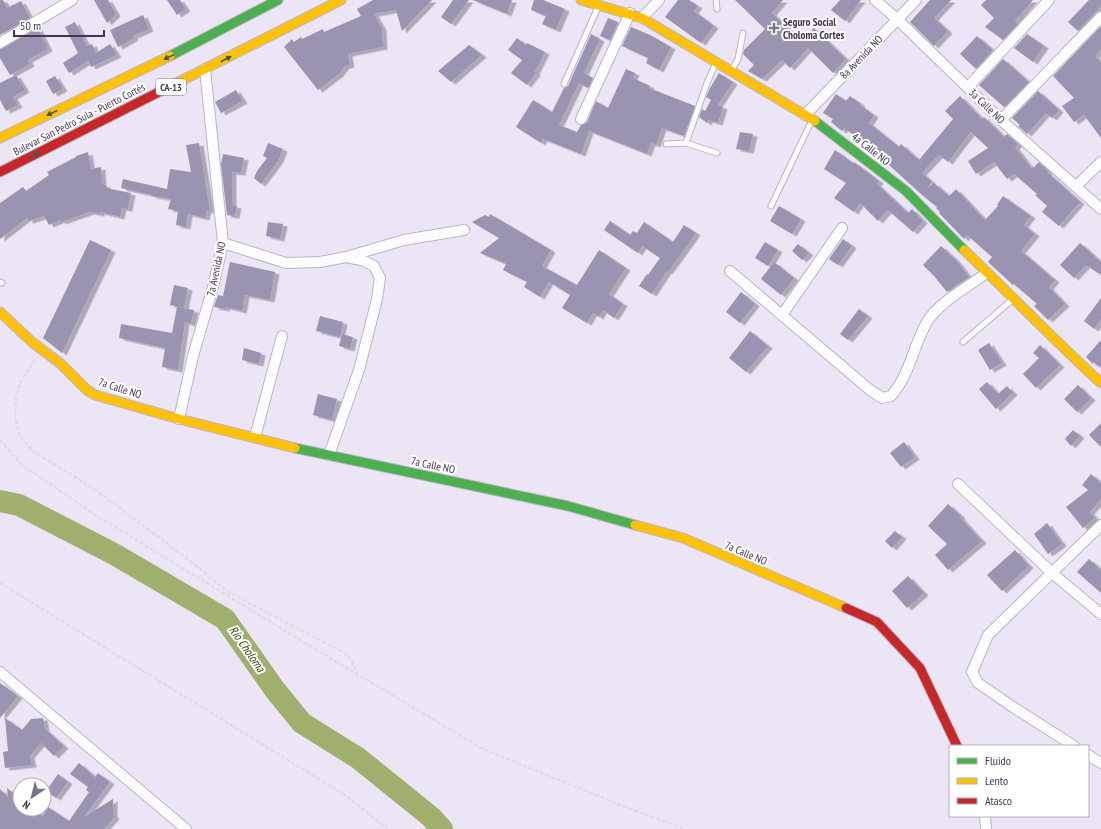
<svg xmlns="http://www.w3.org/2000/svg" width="1101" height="829" viewBox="0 0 1101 829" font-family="'PT Sans Narrow',sans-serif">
<defs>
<filter id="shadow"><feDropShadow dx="4.5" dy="2.5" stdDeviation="0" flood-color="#0004"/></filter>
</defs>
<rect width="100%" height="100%" fill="#ebe5f6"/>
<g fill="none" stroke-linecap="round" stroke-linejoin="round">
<!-- river -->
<path stroke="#9fb06e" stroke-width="22" d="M0,501l19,4 95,49 111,65 50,71 27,33 56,35 73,59 11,12"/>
</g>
<!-- building -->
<path fill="#9a94b0" filter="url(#shadow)" d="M0,0h3l4,8 14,-7 9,17 -30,17z
M94,0h14l8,14 -9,9z
M167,0h13l6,9 -9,6z
M373,0h59l-30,31 -6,-21 -22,4 8,14 1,19 -35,7 2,11 -5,1 -6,8 -21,16 -34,-43 8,-8 2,3 7,-5 1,2 21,-10 1,3 37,-16 -4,-7z
M453,0h16l-18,24 -10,-7z
M473,0h39l-5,14z
M534,0h9l22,9 -9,21 -14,-6 4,-8 -15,-6z
M678,0h11l9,6 -4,5 20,15 -13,17 -36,-26z
M735,0h48l-11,13 30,28 12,-13 32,31 -13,14 -25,-25 -18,20 -8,-8 -20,19 -14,-8 6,-6 -11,-11 1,-4 21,-21z
M840,0h21l-16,21 -14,-11z
M930,0h21l-17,18 14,13 -14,15 -24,-24z
M986,0h47l-18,21 3,3 -15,16 -18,-13 9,-9 -13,-13z
M1089,0h12v6l-23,25 -10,-9z
M143,15l6,14 -16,7 1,2 -16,9 -8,-17z
M608,18l10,4 -8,18 -10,-4z
M75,22l12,24 5,-2 4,9 14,-9 7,11 -26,12 -3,-6 -19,12 -6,-10 15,-10 -13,-26z
M631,27l19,8 21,12 -12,23 -13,-7 2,-5 -26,-12z
M1100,27l1,1v21l-6,7 6,6v76l-17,-23 -10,7 -12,-16 12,-8 -21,-22z
M38,28l10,21 -20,11 2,4 -20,11 -10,-17v-9z
M591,34l9,5 -16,34 9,5 -5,10 -9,-5 -20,42 18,7 4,-7 3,-1 3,-2 9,-21 12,7 18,-39 9,4 -2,5 17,8 -1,2 46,18 -11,30 -22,-8 -6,17 -5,-2 -4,11 -58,-23 -8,23 -38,-15 -2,4 -25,-16 17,-27 19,12 12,-24 4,-2z
M1027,34l17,12 -11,16 -19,-14z
M977,36l16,14 -17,19 -16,-15z
M517,38l9,7 1,-2 18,9 -10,20 1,1 -9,12 -16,-12 11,-13 -14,-10z
M469,45l13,10 -31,27 -13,-11z
M1003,59l26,23 -25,25 -25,-22z
M719,73l14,9 -15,23 5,2 -5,16 -10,-3 -1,3 -8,-6 3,-8 3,2 6,-11 -5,-3 4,-9z
M16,75l9,15 -12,7 5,8 -12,6 -6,-11v-17z
M55,76l8,13 -10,5 -7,-13z
M236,90l7,11 -22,12 -6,-11z
M1038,91l21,19 -7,8 -6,-5 -19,21 -9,-8 2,-1 -8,-7z
M836,94l10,7 4,-5 11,8 -1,1 14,10 -5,8 30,24 2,-3 18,16 34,-41 -8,-8 15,-15 22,23 2,-2 20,20 3,-3 11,10 -3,3 17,22 7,-7 9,9 -1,1 33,30 -21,24 -17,-14 5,-6 -12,-11 2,-1 -23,-20 -7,5 -13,-17 -18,12 -8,-13 20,-13 -17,-16 -23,30 -9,-7 -17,18 10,9 -5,6 7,-5 15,13 7,-7 29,31 13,-14 -1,-1 6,-9 28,20 -7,9 11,9 -14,17 34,29 -6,7 16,17 -17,16 -14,-14 3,-2 -23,-20 -1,1 -25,-23 4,-5 -25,-22 -3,4 -25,-26 1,-1 -4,-4 1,-1 -15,-12 -44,-40 -1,3 -13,-11 2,-3 -22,-16 -2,3 -11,-9 2,-3 -10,-6z
M740,132l13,2 -4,17 -13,-2z
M199,143l11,68 -3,-1 -2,8 -17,-4 -2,13 -10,-2 2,-14 -10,-2 3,-10 -19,-3v-1l-31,-7 2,-9 44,10 3,-20 21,3 -5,-27z
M268,143l15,6 -4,11 -18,24 -7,-6 3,-7 10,-13 -4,-2z
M835,150l18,13 1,-1 25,19 -2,3 31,29 4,-4 11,12 -10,11 -25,-22 -10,11 -18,-18 -6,9 -20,-14 12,-15 -22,-14z
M88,152l3,17 10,-2 1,17 4,1v3l25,5 -3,16 -6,-1 -2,9 -20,-5v2l-10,-2 -29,10v-2l-12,5 -5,-9 -15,5 -2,-3 -27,21v-36l23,-16 3,4 23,-16 -2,-3 29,-15v-1z
M223,154l21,4 -3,15 -9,-1v33l5,1 -2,10 -8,-1 -6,-51z
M779,206l22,13 -9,15 -22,-13z
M490,214l61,36 -9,16 35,19 22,-35 27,18 -17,26 14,10 -9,14 -11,-8 -4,7 -6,-4 -6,10 -25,-15 8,-13 -21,-13 -9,15 -16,-10 3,-5 -24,-12 3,-6 -26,-11 19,-15 -27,-16 13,-7 4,2z
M610,221l20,14 3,-4 4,2 7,-11 29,20 11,-17 12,8 -28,39 -1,-1 -15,23 -13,-8 8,-12 1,1 12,-17 -18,-12 -4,7 -34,-23z
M268,222l15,2 -3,15 -14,-3z
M843,239l9,7 -14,19 -9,-6z
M90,240l21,10 -49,103 -19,-15z
M765,242l13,8 -10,16 -13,-8z
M1080,243l21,19v13l-15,-10 -12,13 -14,-13z
M798,244l11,9 -7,7 -10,-9z
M941,246l15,14 13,17 -22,15 -13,-16 -11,-11z
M230,262l45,10 -5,28 -25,-5 -3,16 -16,-4 -1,2 -11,-2 4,-12 5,1z
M774,262l20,16 -13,17 -20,-16z
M174,285l14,3 -4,20 -14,-3z
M741,292l14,12 -15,19 -14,-11z
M1101,298v21l-7,10 -10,-8z
M177,307l17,3 -3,14 -6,-2 -7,48 -16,-3 3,-19 -46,-10 2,-14 51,9z
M859,309l9,7 -20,24 -8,-6z
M320,316l23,6 -3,15 -24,-6z
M750,331l18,15 -22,26 -17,-14z
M342,334l11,3 -3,12 -11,-3z
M1101,340v28l-7,-6 -1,2 -7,-7z
M989,343l13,20 -12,7 -12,-20z
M1040,345l20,20 -24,23 -13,-14 16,-16 -6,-5z
M244,348l17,5 -2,11 -17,-4z
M987,382l11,12 9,-8 6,7 -17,16 -17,-20z
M1078,385l13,13 -14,14 -13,-13z
M318,394l19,5 -5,21 -19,-5z
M1101,423v24l-12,-12z
M1073,430l7,6 -9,10 -6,-7z
M904,442l11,15 -14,10 -11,-14z
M1091,474l10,9v16l-11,13 5,6 -12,10 -17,-21 22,-17 -6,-5z
M948,504l13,12 -1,1 22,24 -34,29 -13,-15 12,-11 -19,-18z
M1047,523l15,21 -14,10 -14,-20z
M895,531l7,6 -10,11 -7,-7z
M1015,550l14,16 -27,25 -15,-16z
M1089,559l12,11v23l-24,-21z
M908,576l16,17 -17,15 -15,-17z
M0,683l18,13 -18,22z
M5,718l17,12 9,-11 12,-1 2,11 19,17 -10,10 -13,-13 -11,13 2,9 -27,3 -2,-16 5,-1z
M79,763l16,14 3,-4 12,9 -26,35 29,-18v15l2,3 -11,12h-104v-40l8,8 -1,-9 13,10v11h14l8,7 6,-9 21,14 20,-29 -3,-2 2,-3 -18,-13z
M58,774l10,8 -12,16 -10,-7z"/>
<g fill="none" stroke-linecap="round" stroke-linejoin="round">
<defs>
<path id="lane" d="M716,0l1,9
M732,70l6,-11 5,-26
M564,84l35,-79
M686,143l31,10
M666,144l20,-1 21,-60 9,-20
M771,206l41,-86
M0,282l2,1
M963,342l50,-43"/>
<path id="street" d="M875,0l22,19 104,101 100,89
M642,18l17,-18
M0,43l72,-43
M968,87l81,-87
M805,115l111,-115
M581,119l49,-106
M1001,120l100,-103
M1076,186l25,-24
M223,243l63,20 34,-1 26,-5 58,-17 60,-10
M730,271l140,119 12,8 9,-2c19,-21 22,-50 36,-74 10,-18 43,-37 60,-49
M782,315l60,-87
M179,419l14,-63 20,-69 10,-44 -18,-174
M255,437l27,-101
M329,455l30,-85 18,-71 3,-21 -6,-12 -12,-6 -12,-2
M958,484l94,89 49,41
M0,672l186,157
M1074,746l-61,-39 -35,-24 -6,-11 16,-37 113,-110
M1088,755l13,8
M985,816l1,13"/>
<path id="fast" d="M170,56l108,-56
M815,121l91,70 58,59
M295,448l273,58 67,19"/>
<path id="slow" d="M581,0l61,18 173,103
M157,93l184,-93
M0,138l170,-82
M964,250c46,44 90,90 137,133
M0,312l32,30 29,22 26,26 8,5 84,24 116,29
M635,525l48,13 163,70"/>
<path id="jam" d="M0,172l157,-79
M846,608l31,14 43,46 37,78"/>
</defs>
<!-- lane casing -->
<use href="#lane" stroke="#bcb4c8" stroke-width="7"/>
<!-- street casing -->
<use href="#street" stroke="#bcb4c8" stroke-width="12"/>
<!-- fast casing -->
<use href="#fast" stroke="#bcb4c8" stroke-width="11"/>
<!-- slow casing -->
<use href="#slow" stroke="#bcb4c8" stroke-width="11"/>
<!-- jam casing -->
<use href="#jam" stroke="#bcb4c8" stroke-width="11"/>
<!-- path -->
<path stroke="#dddce1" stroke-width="2" stroke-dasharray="4 2" stroke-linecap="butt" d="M34,359v2l-13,20 -5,16 -1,21 5,19 14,15 59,36 105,79 26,22 30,17 91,47 7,9 5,11
M0,440l22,25 75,51 213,130 173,103 135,55 67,25
M0,583l348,214 40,32"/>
<!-- lane -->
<use href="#lane" stroke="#fcfbfe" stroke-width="5"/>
<!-- street -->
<use href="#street" stroke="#fcfbfe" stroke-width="10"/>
<!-- fast -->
<use href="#fast" stroke="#4caf50" stroke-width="9"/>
<!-- slow -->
<use href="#slow" stroke="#ffc107" stroke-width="9"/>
<!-- jam -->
<use href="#jam" stroke="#c62828" stroke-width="9"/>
</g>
<!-- one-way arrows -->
<defs><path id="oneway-solid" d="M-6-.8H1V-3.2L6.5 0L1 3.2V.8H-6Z"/></defs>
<g fill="#445a51">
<use href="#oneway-solid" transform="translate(169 57) rotate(154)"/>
<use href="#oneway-solid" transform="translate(226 59) rotate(-27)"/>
<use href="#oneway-solid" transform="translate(52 113) rotate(154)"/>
<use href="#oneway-solid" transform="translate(35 155) rotate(-27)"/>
</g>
<!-- markers -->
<path fill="#7c738b" stroke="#fff" stroke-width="1.5" d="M772 22h4v4h4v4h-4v4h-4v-4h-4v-4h4z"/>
<g text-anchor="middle" stroke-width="4" stroke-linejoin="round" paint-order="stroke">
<!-- shield labels -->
<rect fill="#fff" stroke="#7a7286" stroke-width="1" x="156" y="79" width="30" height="16" rx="3"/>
<g font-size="10" font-weight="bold" fill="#413652">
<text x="171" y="91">CA-13</text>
</g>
<!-- poi labels -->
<g font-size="11" font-weight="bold" fill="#413652" stroke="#fff" text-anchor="start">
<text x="783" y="26">Seguro Social<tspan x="783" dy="13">Choloma Cortes</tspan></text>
</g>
<!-- street labels -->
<g font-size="11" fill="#413652" stroke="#fff">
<text transform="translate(861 57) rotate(-46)" y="4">8a Avenida NO</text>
<text transform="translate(987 106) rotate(44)" y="4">3a Calle NO</text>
<text transform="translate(79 119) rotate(-27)" y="4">Bulevar San Pedro Sula - Puerto Cortés</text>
<text transform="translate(871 149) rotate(38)" y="4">4a Calle NO</text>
<text transform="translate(216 269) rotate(-78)" y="4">7a Avenida NO</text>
<text transform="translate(120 388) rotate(18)" y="4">7a Calle NO</text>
<text transform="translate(433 465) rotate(12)" y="4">7a Calle NO</text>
<text transform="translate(746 553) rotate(23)" y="4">7a Calle NO</text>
</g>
<!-- water labels -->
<g font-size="12" font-style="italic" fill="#36440d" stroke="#fff">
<text transform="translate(247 649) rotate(55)" y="4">Río Choloma</text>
</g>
</g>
<!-- legend -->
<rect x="949" y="745" width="140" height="72" fill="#ffffff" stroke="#b3afba"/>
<rect x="957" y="758" width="20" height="6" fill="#4caf50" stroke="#b3afba"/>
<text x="985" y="765" font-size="12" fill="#413652">Fluido</text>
<rect x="957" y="778" width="20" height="6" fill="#ffc107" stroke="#b3afba"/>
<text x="985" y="785" font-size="12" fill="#413652">Lento</text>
<rect x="957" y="798" width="20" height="6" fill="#c62828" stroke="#b3afba"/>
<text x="985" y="805" font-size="12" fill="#413652">Atasco</text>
<!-- north arrow -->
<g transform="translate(32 797) rotate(215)"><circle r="19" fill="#ffffff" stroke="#b3afba"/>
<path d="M0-3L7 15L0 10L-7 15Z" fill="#7c738b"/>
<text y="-6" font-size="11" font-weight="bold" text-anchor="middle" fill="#413652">N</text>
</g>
<!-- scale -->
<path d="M14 30v6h90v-6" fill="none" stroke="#413652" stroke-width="2"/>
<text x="20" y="30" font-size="12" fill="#413652" stroke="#ffffff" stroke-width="3" paint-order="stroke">50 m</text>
</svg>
